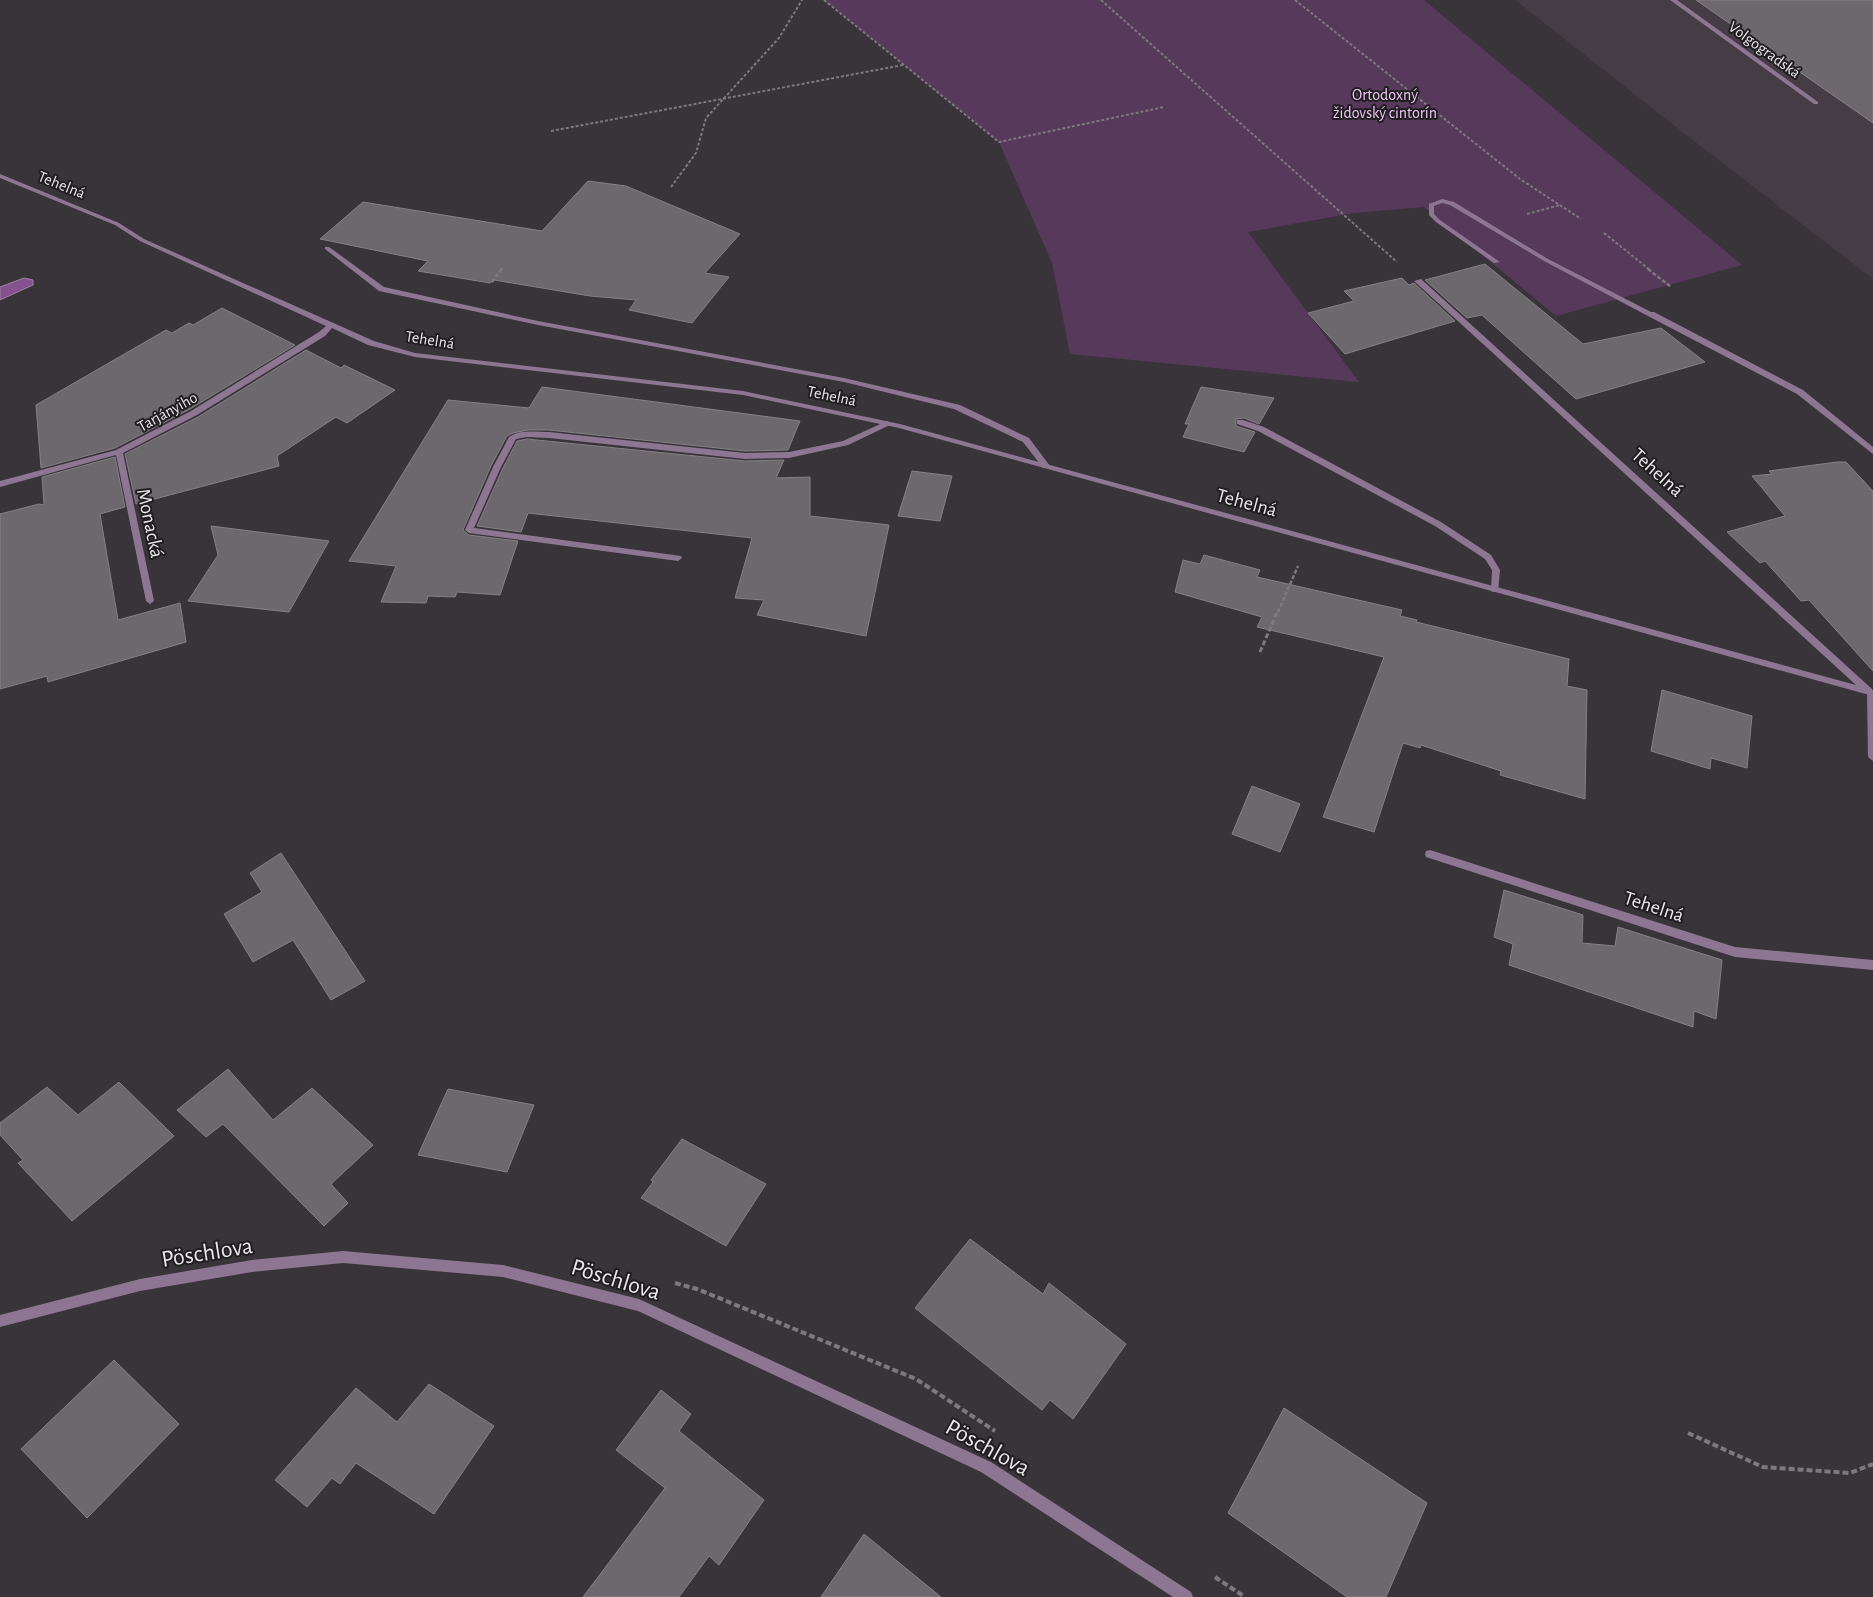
<svg xmlns="http://www.w3.org/2000/svg" width="1873" height="1597" viewBox="0 0 1873 1597" font-family="'Alegreya Sans',sans-serif">
<rect width="100%" height="100%" fill="#393439"/>
<!-- built -->
<path fill="#453c46" d="M1515,0h358v279l-192,-148z"/>
<!-- green -->
<path fill="#57395c" d="M824,0h600l318,265 -186,51 -132,-109 -70,6 -106,19 111,150 -289,-28 -18,-91 -53,-121z"/>
<!-- water -->
<path fill="#84528d" stroke="#a37fa9" d="M24,278l9,2v5l-33,15v-13z"/>
<!-- building -->
<path fill="#6d686e" stroke="#868086" d="M1696,0h177v123z
M588,181l38,5 114,48 -35,39 24,4 -37,46 -63,-13 7,-10 -46,-4 -96,-16 -4,3 -72,-12 10,-10 -108,-22 43,-37 179,29z
M1485,264l98,80 78,-16 44,34 -129,37 -94,-84 -15,3 -42,-38z
M1402,278l7,7 5,-2 41,38 -110,33 -37,-41 46,-12 -10,-10z
M222,308l73,37 -105,64 -75,39 -74,20 -5,-63 130,-75 6,3 17,-10 4,2z
M306,350l35,18 3,-3 51,25 -48,33 -11,-6 -59,39 2,10 -143,38 -11,-50 73,-37z
M542,387l258,34 -12,29 -43,1 -196,-21h-21l-15,3 -6,3 -16,30 -28,64 6,5 49,6 -18,54 -43,-3 -2,5 -27,-1 -2,7 -45,-1 15,-36 -47,-5 99,-161 81,8z
M1201,387l73,11 -15,26 -15,-6 -8,1v7l19,6 -11,20 -61,-15 6,-13h-4z
M527,439l218,22 39,-1 -8,18 34,-1v39l79,9 -23,111 -109,-21 7,-15 -29,-2 17,-60 -224,-25 -7,19 -44,-6 26,-58 14,-27z
M115,457l10,50 -25,7 18,106 62,-17 6,39 -138,40 -1,-6 -47,13v-175l39,-10 5,1 -2,-28z
M1837,462h9l27,29v180l-64,-71 -8,1 -36,-40 -5,2 -33,-31 58,-16 -33,-40 20,-2 -3,-3z
M912,471l40,5 -12,45 -42,-5z
M211,526l118,15 -40,71 -101,-11 30,-46z
M1204,555l56,15 -3,7 145,33 -2,6 17,4 -1,2 153,37 -2,27 20,4 -2,109 -85,-24 1,-4 -80,-26 -1,3 -17,-5 -29,89 -51,-15 61,-160 -127,-30 5,-10 -87,-25 8,-32 17,4z
M1662,690l90,26 -5,52 -36,-10 -1,11 -59,-18z
M1252,786l48,18 -20,48 -48,-18z
M281,853l84,128 -34,19 -38,-60 -40,22 -29,-48 38,-22 -12,-19z
M1504,890l79,25 -1,28 33,3 3,-19 104,33 -6,59 -22,-8 -1,16 -184,-62 4,-21 -19,-7z
M228,1069l45,51 39,-32 61,57 -42,39 17,19 -24,23 -101,-102 -17,13 -29,-27z
M119,1082l55,54 -102,85 -54,-58 5,-3 -23,-25v-12l47,-36 31,28z
M448,1089l86,16 -27,67 -89,-17z
M682,1139l84,45 -40,62 -85,-48 12,-16 -2,-2z
M970,1239l73,55 6,-11 77,61 -53,75 -23,-19 -8,10 -127,-102z
M114,1360l65,64 -92,94 -66,-69z
M429,1384l65,42 -60,88 -78,-51 -16,21 -8,-6 -25,29 -32,-27 81,-92 41,34z
M661,1390l30,24 -12,17 85,69 -45,65 -10,-9 -30,41h-96l82,-109 -49,-38z
M1284,1408l143,95 -41,94h-39l-119,-84z
M864,1534l77,63h-120z"/>
<g fill="none" stroke-linecap="round" stroke-linejoin="round">
<!-- path-far3 -->
<path stroke="#7d797d" stroke-width="2" stroke-dasharray="3 2" stroke-linecap="butt" d="M824,0l175,142 165,-35
M1101,0l296,262
M1295,0l225,179 61,40
M551,131l352,-66
M671,187l25,-34 10,-35 73,-80 23,-38
M1527,214l33,-9
M1604,233l46,37
M501,270l1,-2"/>
<!-- path-far2 -->
<path stroke="#7d797d" stroke-width="2.5" stroke-dasharray="4 2" stroke-linecap="butt" d="M1648,269l23,18
M492,282l10,-13
M1278,612l20,-46"/>
<!-- path-far1 -->
<path stroke="#7d797d" stroke-width="3" stroke-dasharray="5 2.5" stroke-linecap="butt" d="M1260,652l18,-42"/>
<!-- path -->
<path stroke="#7d797d" stroke-width="4" stroke-dasharray="6 3" stroke-linecap="butt" d="M675,1283l22,6 219,90 79,52
M1688,1433l75,34 87,6 23,-9
M1215,1577l30,20"/>
<!-- service -->
<path fill="#8d7691" fill-rule="evenodd" d="M1670,0h7l141,102v2h-4z
M1442,199l12,3 94,57 107,55 -7,2 -104,-55 -94,-56 -8,-2 -8,3v8l6,6 60,42 -6,1 -58,-41 -7,-7v-11z
M325,247h4l55,40 154,34 306,57 116,27 69,33 21,28 -1,2h-6l-20,-26 -69,-33 -110,-27 -306,-57 -159,-34 -54,-42z
M1237,420h6l21,7 177,95 50,33 9,15 -2,22h-6l-1,-2 1,-20 -7,-11 -50,-33 -177,-95 -21,-7z
M887,421l4,2 -1,2 -42,20 -59,13 -44,1 -196,-21 -22,-1 -11,2 -15,28 -27,61 207,28 1,2 -4,3 -209,-28 -4,-3 28,-63 16,-30c11,-8 27,-5 40,-5l196,21 44,-1 54,-11z
M1872,690h1v71l-5,-4 -1,-64z
M1430,850l305,97 138,13v10l-138,-13 -309,-100 -1,-3 1,-3z"/>
<!-- minor -->
<path fill="#8d7691" fill-rule="evenodd" d="M0,174l119,49 25,16 230,102 41,12 328,38 157,33 956,261 -442,-404 7,-2 451,410 1,7 -974,-268 -156,-33 -328,-38 -47,-12 -36,-17 -7,8 -128,79 -74,38 31,148 -4,3 -4,-3 -30,-146 -116,32v-6l116,-31 75,-39 128,-79 7,-6 -186,-85 -25,-16 -115,-47z
M1648,312h6l149,78 70,57v7l-76,-60 -149,-78z
M343,1251l160,14 136,34 352,163 200,130 2,5h-20l-192,-125 -343,-161 -135,-34 -160,-14 -91,9 -112,19 -140,36v-12l140,-36 112,-19z"/>
</g>
<g text-anchor="middle" stroke-width="4" stroke-linejoin="round" paint-order="stroke">
<!-- far-street labels -->
<g font-size="16" fill="#eae7ea" stroke="#1f1d1f">
<text transform="translate(1765 49) rotate(36)" y="6">Volgogradská</text>
<text transform="translate(62 184) rotate(22)" y="6">Tehelná</text>
<text transform="translate(430 339) rotate(9)" y="6">Tehelná</text>
<text transform="translate(832 395) rotate(12)" y="6">Tehelná</text>
<text transform="translate(167 411) rotate(-29)" y="6">Tarjányiho</text>
</g>
<!-- far-park labels -->
<g font-size="16" fill="#f0c5f7" stroke="#1f1d1f">
<text x="1385" y="100">Ortodoxný<tspan x="1385" dy="18">židovský cintorín</tspan></text>
</g>
<!-- street labels -->
<g font-size="20" fill="#eae7ea" stroke="#1f1d1f">
<text transform="translate(1658 472) rotate(42)" y="7">Tehelná</text>
<text transform="translate(1247 502) rotate(15)" y="7">Tehelná</text>
<text transform="translate(151 523) rotate(78)" y="7">Monacká</text>
<text transform="translate(1654 906) rotate(18)" y="7">Tehelná</text>
</g>
<!-- near-street labels -->
<g font-size="24" fill="#eae7ea" stroke="#1f1d1f">
<text transform="translate(207 1252) rotate(-9)" y="8">Pöschlova</text>
<text transform="translate(616 1279) rotate(17)" y="8">Pöschlova</text>
<text transform="translate(988 1447) rotate(29)" y="8">Pöschlova</text>
</g>
</g>
</svg>
